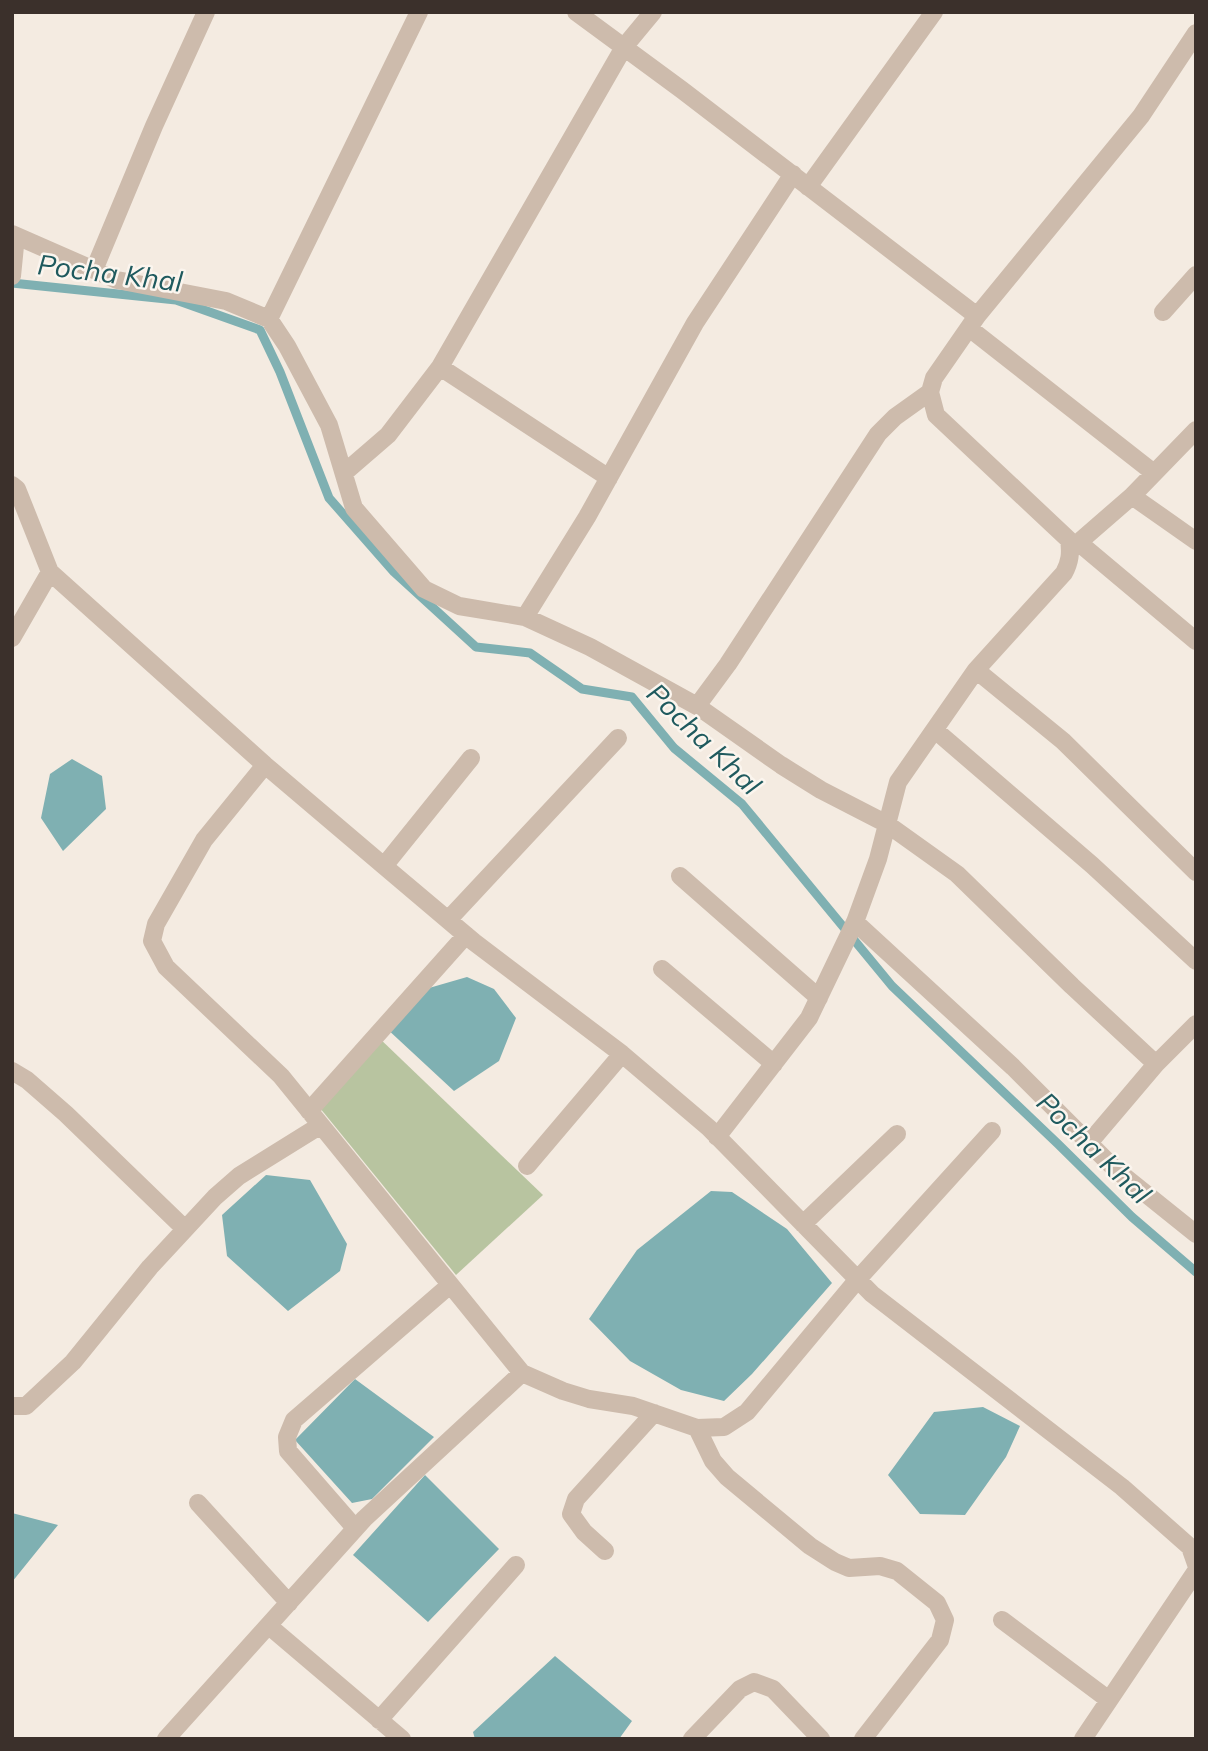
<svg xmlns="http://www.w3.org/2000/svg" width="1208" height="1751" viewBox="0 0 1208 1751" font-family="Mulish,sans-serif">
<rect width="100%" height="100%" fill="#f4ebe1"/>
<!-- green -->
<path fill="#b8c4a0" d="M376,1035l167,160 -87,80 -145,-178z"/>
<!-- water -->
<path fill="#7fb0b2" d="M72,759l30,17 4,33 -43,42 -22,-33 9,-44z
M467,977l27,12 22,29 -17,43 -45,30 -69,-64 44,-39z
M266,1175l44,5 37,64 -7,27 -52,40 -61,-55 -5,-41z
M711,1191l21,1 55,37 45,54 -80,91 -28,27 -43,-11 -51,-29 -41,-42 48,-69z
M355,1379l79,58 -62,62 -20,4 -57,-63z
M983,1407l37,19 -14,31 -41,58 -45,-1 -32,-39 46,-63z
M425,1475l74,74 -71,73 -75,-67z
M12,1513l46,12 -46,57z
M555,1656l77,65 -13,18h-144l-2,-7z"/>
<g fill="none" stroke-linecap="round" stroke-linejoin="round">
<!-- stream -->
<path stroke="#7fb0b2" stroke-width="9" d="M12,283l164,17 84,30 20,42 49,126 65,74 82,75 54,6 52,36 50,8 42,51 68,56 150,182 166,158 74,73 64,55"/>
<!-- minor -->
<path stroke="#cdbbac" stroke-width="18" d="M576,12l106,78 295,226
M808,187l126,-175
M12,234l105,46 109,21 43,18 18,27 42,79 25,83 70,81 35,17 66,11 65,30 107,59 84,59 40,25 66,34 70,50 115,112 84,78
M94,270l60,-144 52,-114
M12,276l4,-40
M1163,312l33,-37
M269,319l150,-307
M969,328l185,145
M440,367l169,111
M344,473l44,-38 52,-68 184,-320 29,-35
M12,485l5,4 33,83 -38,66
M1132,496l64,45
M1078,542l118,99
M1071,549l61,-53 64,-66
M50,572l215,193 119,101 90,76 148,112 87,74 163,166 250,193 68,60 6,17
M525,617l62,-100 108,-194 98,-149
M976,670l87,71 133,131
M697,706l31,-42 150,-230 17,-17 35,-25
M935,730l157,135 104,96
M265,765l-61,75 -48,84 -4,17 14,26 115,109 241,297 41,18 26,8 44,7 64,22 27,-1 23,-15 111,-133 134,-148
M384,866l87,-108
M680,876l139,122
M448,920l170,-182
M855,922l158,145 102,102 81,65
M662,969l112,95
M12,1071l15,9 39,34 119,115
M309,1111l157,-176
M717,1137l92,-119 46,-96 23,-63 20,-77 78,-112 88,-97c6,-11 7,-20 5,-33l-133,-125 -6,-23 4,-14 43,-62 164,-200 55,-83
M1089,1143l67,-79 40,-40
M527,1166l95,-112
M803,1224l94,-90
M12,1406h14l47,-44 77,-95 65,-70 24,-21 82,-51
M697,1428l16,33 14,16 83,69 25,16 14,6 31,-2 17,5 40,32 8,17 -5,20 -77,99
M198,1503l91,100
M355,1528l-67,-77 -1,-14 7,-17 156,-135
M605,1551l-21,-19 -13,-18 5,-15 78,-86
M1002,1620l107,80
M269,1626l133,113
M379,1720l137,-155
M166,1739l198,-220 158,-146
M692,1739l48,-50 14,-7 19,7 48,50
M1083,1739l113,-168"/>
</g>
<g text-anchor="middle" stroke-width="5" stroke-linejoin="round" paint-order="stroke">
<!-- water labels -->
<g font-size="28" font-style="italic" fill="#1f5a5e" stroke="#fbf5ee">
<text transform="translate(110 273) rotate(7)" y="10">Pocha Khal</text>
<text transform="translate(704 739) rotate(44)" y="10">Pocha Khal</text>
<text transform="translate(1094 1148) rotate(44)" y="10">Pocha Khal</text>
</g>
</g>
<!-- border -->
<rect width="1208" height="1751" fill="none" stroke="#3b302b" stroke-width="28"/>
</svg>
